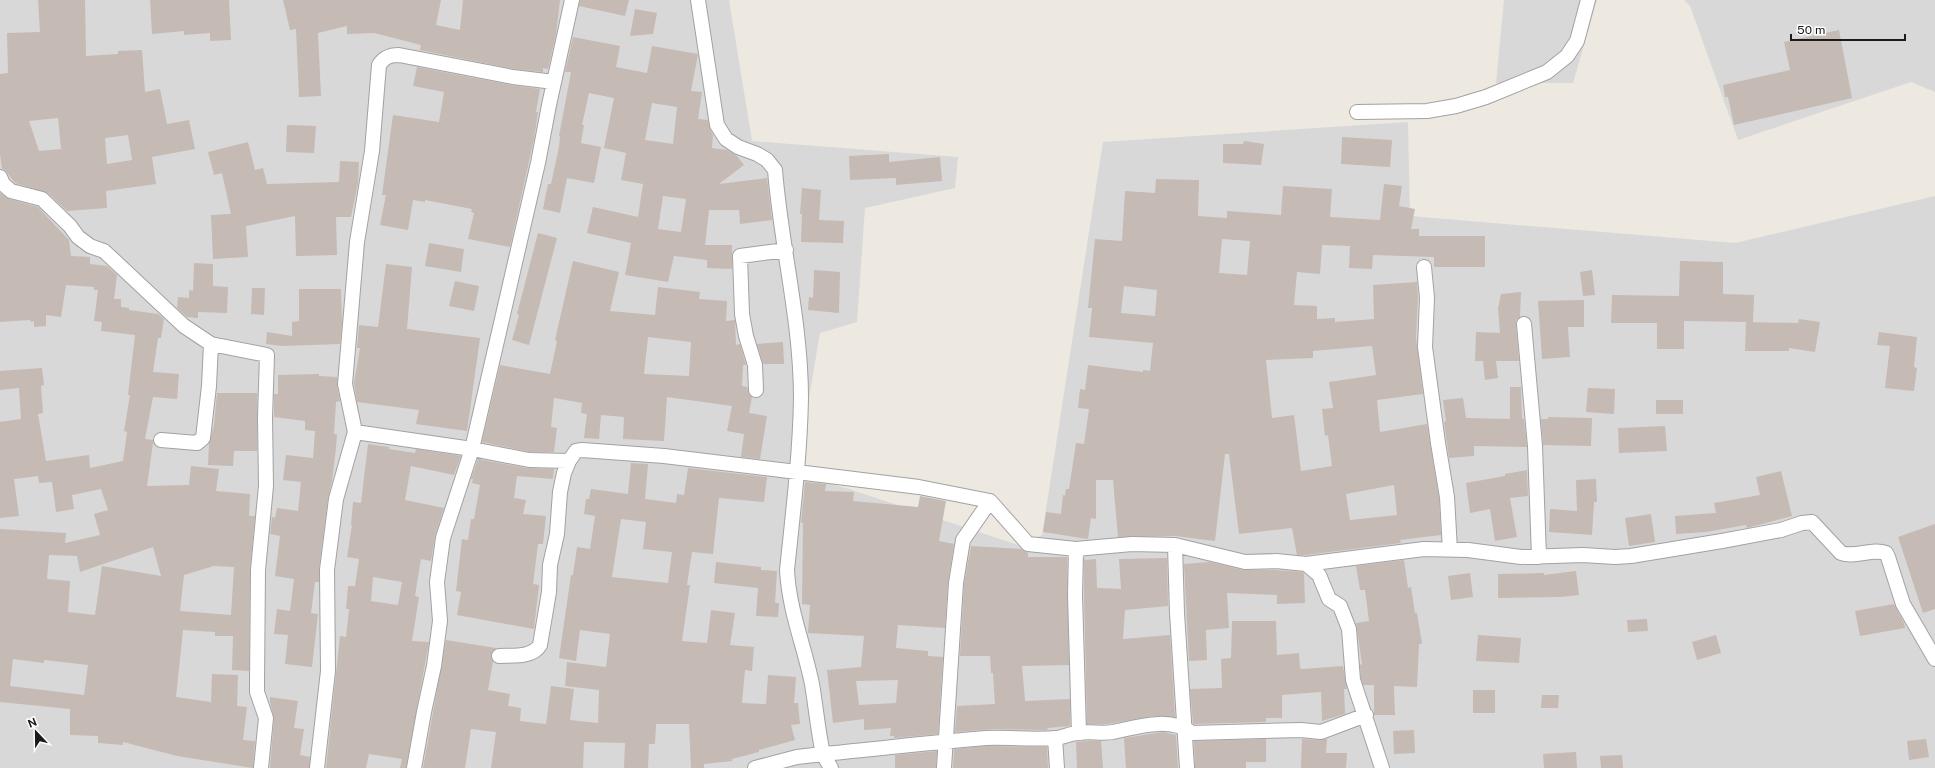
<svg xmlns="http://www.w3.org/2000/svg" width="1935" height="768" viewBox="0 0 1935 768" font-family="'Public Sans',sans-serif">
<rect width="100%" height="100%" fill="#ede8e0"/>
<!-- residential -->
<path fill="#d9d8d8" d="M0,0h729l23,141 206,16 -3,31 -90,20 -8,114 -37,11 -24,141 53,15 169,56 24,-10 61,-393 305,-20 2,94 325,27 200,-47v572h-1935z
M1504,0h93l-24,83h-77z
M1684,0h251v92l-24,-10 -173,58 -48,-134z"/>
<!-- building -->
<path fill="#c5bab4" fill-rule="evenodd" d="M38,0h47l1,56 32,-2v-3l24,-1 3,42 15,-3 7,35 22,-4 6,29 -43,8 4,27 -50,7 1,17 -40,3 -19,-18 -33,-10 -10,-13 -3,-1 -2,-15v-80l8,-1 -1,-40 33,-1zM58,118l3,31 -22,2 -10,-30zM128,135l4,25 -25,4 -2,-26z
M150,0h79l2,40 -21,1v-8l-26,2v-4l-32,3z
M283,0h158l-5,25 24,5 3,-30h97l-4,34 -8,35 -5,-1v4l-29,-3 -94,-19 1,-5 -47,-12 -27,1v-8l-29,7 3,63 -22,1 -3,-68 -6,1z
M580,0h49l-4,16 -46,-10z
M635,9l22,4 -4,21 -23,2z
M1839,30l13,68 -118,27 -6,-28h-3l-2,-12 67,-15 -6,-28z
M573,37l47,9 -4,21 31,6 5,-27 46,8 -7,37 11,1 -4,27 10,1 2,9 3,6 -1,13 15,2 10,6 7,9 -25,19 48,-6 5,42 -32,4 -1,-14h-30l-4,35h27v24l-25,-1v-8l-33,-4 -6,26 -43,-7 6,-32 -44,-10 6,-26 45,10 5,-33 -22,-4 5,-27 -22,-5 10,-50 -25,-5 -7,32h2l-3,18 20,4 -7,36 -27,-5 -7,35 -17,-4 5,-25h3l8,-37 1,-11h-1l12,-64h-6zM652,103l25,4 -4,37 -28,-4zM663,196l23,3 -5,33 -23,-3z
M417,67l94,18 29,4 -4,23h2l-4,27 -24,108 -42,-8 6,-26 -3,-1 1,-3 -47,-9v2l-12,-2 -5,30 -28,-5 6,-30h-4l11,-80 46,7 5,-30 -31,-6z
M287,125l29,1 -2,27 -28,-1z
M1342,137l50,3 -2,27 -49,-3z
M1244,141l20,3 -3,21 -38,-2v-19h20z
M248,142l7,28 8,-2 4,16 72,-2 1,-21 19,1 -1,21 -7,34h-15l1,38 -41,1 -1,-40 -49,10 2,31 -35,2 -2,-44 20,-1 -9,-41 -8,2 -6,-23z
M889,154v8l51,-5 2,24 -46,4v-7l-46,2 -1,-24z
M1156,179l43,1 -1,36 29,2v-7l54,4 2,-29 49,3 -2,28 50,3 4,-36 18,2 -3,20 16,3 -4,20h8v7h66v31h-51v-10l-61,-2 -1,14 -23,-1 1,-22 -25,-1h-3l-2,29 -23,-2 -3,33 23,1v13l18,-1v4l39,-3 -1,-34 44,-3 1,16 -2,40 7,56 -46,6 3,32 47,-8 12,74 2,37 -41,5 1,3 -95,12h-9l-5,-27 -53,6 -10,-80h-4l-10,87 -40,-5 -57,1 -5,-57h-17v39l-5,-1 -3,21 -45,-7 3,-20 15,2 2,-19 2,1 1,-7h3l7,-46 8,1 5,-35 -11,-1 2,-19 5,1 3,-25 55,7v-2l7,1 3,-28 -64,-6 3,-29h-4l7,-69 27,2 3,-50 30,2zM1222,239l28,2 -3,34 -28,-2zM1124,286l33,4 -2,26 -34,-3zM1372,346l4,29 -47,7 4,26 -11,1 3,27 3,-1 4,31 -31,5 -7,-56 -22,3 -6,-58 47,-2v-7zM1394,485l3,30 -47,5 -4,-26z
M802,188l19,2 -2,30 25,1 -1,22 -42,-1 1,-28h-2z
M0,193l9,6 29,8 31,33 2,16 19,1v7l17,2 10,9 -3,24h7v8l8,1v2l29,4 6,5 -3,19h-3l-5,34 26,2 -2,25 -24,-2 -8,42 8,1v3l-6,43 42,-1 2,-19 28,3 -3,22 34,3 -1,22h6l-5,54 -1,101 -17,-1 1,-34h-18v-4l-32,-2 -7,67 35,5 1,-28 26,1 -1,31 10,1 -4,33 12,1 -2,27 -76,-12 -54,-14v3l-25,-2v-7l-28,-1v-26l-70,-7v-173l66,4 -1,10 35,-8 -6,-21 14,-4 -7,-21 -29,6 2,14 -18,3 -4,-30 -13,1 -1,-7 -24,3 5,37 -19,2v-96l21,-3 -2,-31 -19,2v-19l42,-3 2,17 -3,1 2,27 -5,1 8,47 43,-6 1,13 33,-7 4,-29 -3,-1 6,-36h-2l7,-60 -34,-4 1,-9 -8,-1 4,-31h-4v-3l-28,-2 -5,32 -15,-2v11l-12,1v-6l-3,1 -1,-2 -30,2zM153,547l8,29 -59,-10 -7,49 -27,-3 2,-31 -23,-2 2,-24 28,1 3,16zM214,566l20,1 -3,48 -51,-4 4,-36zM13,659l31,4v-3l44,5 -4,30 -74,-9z
M538,233l19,5 -28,107 -17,-5 7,-25 -2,-1z
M429,243l35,6 -3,23 -36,-6z
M573,261l46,11 -9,39 45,4 3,-28 42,5 -1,7 28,2 -1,20 9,-1 1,25 4,-1 6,21h-3l-1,21 5,1 2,7 3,3 -3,16 18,3 -7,43 -19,-2 3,-23 -17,-3 5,-25 -65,-9 -3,44 -41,-2 1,-22 -23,-2 -2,24 -15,-1 3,-24 -6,-1 1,-10 -28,-5 -3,29 6,1 -3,24h-24l-48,-10 18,-77 50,9 7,-33 -2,-1zM648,337l43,5 -2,34 -45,-2z
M1680,261l43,1v32l31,1 -1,27 -69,-1v28h-27v-26h-46l1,-28 67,1z
M194,263l19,1v22l15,1 -1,26 -29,-1v6l-11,-1 -10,-9 1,-11 11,1v-8l4,1z
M386,264l26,3 -5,62 73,9 -13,93 -51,-7 3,-14 -62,-8 -3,-19 6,-35h-3l2,-23 19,2z
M814,270l26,2 -1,41 -31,-3 1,-13 4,1z
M1592,270l3,25 -12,1 -3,-24z
M455,281l24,5 -5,25 -25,-5z
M252,288h13l-1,27 -13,-1z
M299,289h42l1,34 -2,21 -58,2 -16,-2 1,-12 25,4v-14l7,-1z
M1521,292l-1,25 -4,3v5l3,36h-23l2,17 -13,2 -2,-19h-8l1,-29 24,1 -2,-25 3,-14z
M1584,300v27h-16l2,30 -28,2 -4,-58z
M1799,319l21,3 -5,30 -26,-4v3h-44l1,-29 52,1z
M1879,332l38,5 -3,30 3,1 -3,23 -29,-3 5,-42 -13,-1z
M783,342l1,22h-21l-6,-20z
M319,374v2l18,1v9l3,15 -4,1 -2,32h3l-1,14 -4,33 -4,17 -9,71v13h-4l-4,31 7,1 -6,53 -27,-3 3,-29 -14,-1 3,-25 13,2 4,-32 -19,-3 5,-40 -10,-2 2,-17 3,1 2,-10 21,3 3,-29 -18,-2 3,-25 27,3 2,-27 -10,-1v-9l-31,-4v-23h4v-19z
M1510,387h11l1,32h2l3,28 -53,-1v10l-25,2 -5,-36 2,-1 -3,-21 20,-2 3,20 44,1z
M1588,388l27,1 -1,25 -28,-2z
M217,393h40v58h-23l-1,15 -25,-1 1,-21 5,-19z
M1656,400h27v14h-27z
M1548,417l44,1 -1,28 -48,-1 -2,-26h7z
M1665,426l2,25 -48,2 -1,-25z
M368,444l21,3v2l26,4 1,-4 45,7 -7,19 -43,-9 -6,34 39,8 -9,28 -4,25 -10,-2 -6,37 4,1 -7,44 17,1 -23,126h-6l2,-9 -33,-5 -3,14h-40l14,-132 6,1 3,-28h-3l2,-23h7l4,-27 -12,-2 5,-32h-1l2,-23 8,1zM373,577l29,5 -4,23 -27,-4z
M478,459l49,9 27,1 -1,10 -36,-3 -3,22 12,2 -3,14 23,2 -3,28h-5l-5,40 6,1 -5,44 -77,-14 4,-23 -5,-1 6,-52 6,1 3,-21h3l6,-34 -8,-2 1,-4h-2z
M631,463l17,1 -3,35 31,4 1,-9 7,1 4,-27 79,9 -3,25 -45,-4 -6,56 -21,-2 -5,33h3l-8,56 25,2 4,-33 24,3 -5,32 24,2 -2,24 -7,-1 -3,33 24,1 2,-29 28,2 -2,26h4l2,21 -9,1 4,15 -36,10v2l-27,7v2l-28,3v4h-13l-2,-44h-33l-1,20h-6l-1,24h-24l1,-25 -41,-1 -1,26h-92l5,-36 -25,-3 -6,39h-42l23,-128 50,8 -5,8 2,6 -5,28 22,4 -2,12 13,2 -1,13 26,3 5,-38 23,3 -4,31 28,3 1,-33 -34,-4 2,-24 39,5 4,-33 -30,-4 -4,31 -17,-3 12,-83h2l4,-28 13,2 5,-33 -11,-2 2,-15h3l2,-10 37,5zM621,519l25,3 -3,27 29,3 -4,31 -56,-6z
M1527,470l1,26 -18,2 7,39 -22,4 -5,-32 -20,4 -4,-30 39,-7v-2z
M1781,471l11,45 -45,12 -1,-3 -40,7 -30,2 -1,-18 41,-3 -2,-10 46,-8 -4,-18z
M1596,479l1,23h-3l-2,33 -43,-3 1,-23 27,2 -1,-31z
M805,482l21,2 -1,7 29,1 -1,9 65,6 2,-11 26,5 -7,40 15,3 -6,38 -3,46 -47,-3 -2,23 32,3v5l15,1 -5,77 -44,4v-2h-4l1,-8 -27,2v-11l-31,4 -6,-53 34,-3 3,-31 -56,-3 2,-28 -8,-1 1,-81h-2zM898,680l-2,23 -37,2 -3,-24z
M1651,514l4,28 -26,4 -4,-28z
M1935,524v85l-12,4 -25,-76z
M971,546l50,3 7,4v4h39l2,108 -47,1 3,35 45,-2v27l-22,2 -1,2 -53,-1 -39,3 2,-26 38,-2 -2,-31h-2l-1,-17h-30l4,-72z
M1084,558l1,2 11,-1 1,29 24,1 -2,-30 48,-1 1,48 -43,4 -2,29 47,-4 5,82 -22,-1 -45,8h-21l-3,-129z
M1404,560l4,28 3,-1 4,26h2l5,31h-3l-2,43 -23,-1 1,29h-21v-30h-11l-2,-7 -1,-13 2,-1 -6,-41 13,-2 -4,-31h-5l-4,-24z
M716,562l45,5v3l16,1 -2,32h4l-1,14 -22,-1 2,-28 -44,-5z
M1210,562l33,8h33l27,2 1,2 1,29 -28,1v-9l-50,-2 2,35 -23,2 1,30 -18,1 -5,-97z
M1576,571l3,24 -19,2 -62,1v-24l46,-1v2z
M1470,573l3,24 -22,3 -3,-24z
M1894,604l10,19 1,5 -45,8 -5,-25z
M1647,619l1,12 -20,1 -1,-12z
M1232,621h44l1,34 22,-2 1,15 2,1 41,-3 4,23h-3l1,25 -23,7 -1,-29 -39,3v23h-16v4l-73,2 -3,-35 32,-1 -1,-29 10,-1z
M1478,635l43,3 -2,25 -43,-2z
M1716,635l5,18 -24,7 -5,-18z
M1473,690h22v23h-22z
M1542,695h17l-1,13h-17z
M270,697l28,4 -4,27 10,1 -4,26 10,2 -1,11h-39l4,-49 -4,-17z
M1414,730l1,23 -21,1 -1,-23z
M1163,732l13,3 2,33h-52l-2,-30z
M1266,739v23h-20v6h-51l-1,-27z
M1302,739l18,1 7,-1 -1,14h21l-1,15h-45z
M1926,739l3,18 -20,3 -2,-19z
M1088,741h13l2,27h-26l-1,-26z
M986,746l61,1 1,21h-95l1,-19z
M937,751l-1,17h-41v-13z
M1576,752l1,16h-33l-1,-14z
M1622,755l1,13h-22l-1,-12z"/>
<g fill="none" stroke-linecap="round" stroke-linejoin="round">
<defs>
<path id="minor" d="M698,0l19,125 9,14 12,8 19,7 10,6 8,10c6,76 26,151 26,228 -1,57 -8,115 -14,172 2,40 17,75 25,114 4,24 6,47 11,70l-26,3 -42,11
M1357,112l70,-1 29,-5 30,-9 61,-25 20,-16 10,-15 11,-41
M0,177l3,7 8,7 31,8 28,27 8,11 12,9 14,5 80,75 27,18 56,11 -2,62 1,69 -8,84 -1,112v10l9,26 -5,50
M1424,267l3,31 -2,49 13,96 9,54 3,53
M1524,324l11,122 4,111
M756,390l-1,-25 -9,-29 -4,-22 -2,-58 46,-6
M355,432l117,17 57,11 40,1 7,-10 6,-1 82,6 133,16 122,15 71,14 38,43 48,5 56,-5 43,1 70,17 31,-1 30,3 118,-15 44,1 53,7 62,-2 32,2 16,-1 91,-15 59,-11 21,-7 10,-1 29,31c14,5 31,-5 45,0l2,4 15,47 32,55
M161,440l36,3 6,-5 6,-52 2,-42
M1175,545l2,68 10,155
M1076,549l-1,46 4,138
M1306,564l13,11 10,24 11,7 9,23 4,51 29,88
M499,656c14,-1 33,2 41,-11l9,-53 1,-27 7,-31 3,-42 4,-19 5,-12
M1055,738l2,30
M317,768l11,-97 -1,-101 9,-71 19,-67 -10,-48 12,-142 15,-91 7,-86c5,-8 11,-10 20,-10l114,22 41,5
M414,768l10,-56 10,-46 6,-45 -3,-39 6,-44 29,-89 66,-286 11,-58 23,-105
M831,768l-8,-14c55,-5 109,-12 163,-16 23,-1 47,2 70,0 8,-1 15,-5 23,-5 11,-2 23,1 34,-1 24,-5 57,-16 79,1l109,-3 20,2 45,-17
M944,768l12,-185 7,-43 27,-39"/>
</defs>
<!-- minor casing -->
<use href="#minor" stroke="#a2a2a2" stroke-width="16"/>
<!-- minor -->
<use href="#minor" stroke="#fff" stroke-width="14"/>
</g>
<!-- north arrow -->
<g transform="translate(36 732) rotate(338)" stroke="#ffffff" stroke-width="3" paint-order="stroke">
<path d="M0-3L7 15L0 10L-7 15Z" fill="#1b1b1b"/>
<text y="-6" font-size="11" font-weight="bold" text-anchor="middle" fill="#1b1b1b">N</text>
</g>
<!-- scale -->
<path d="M1791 34v6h114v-6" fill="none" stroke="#1b1b1b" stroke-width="2"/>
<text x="1797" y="34" font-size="12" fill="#1b1b1b" stroke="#ffffff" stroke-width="3" paint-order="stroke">50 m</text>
</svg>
